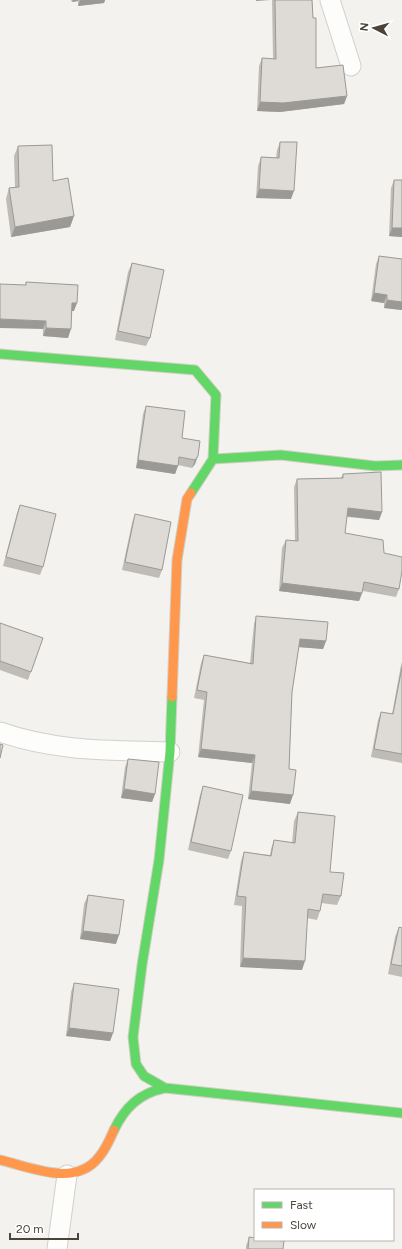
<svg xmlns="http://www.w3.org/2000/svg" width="402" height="1249" viewBox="0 0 402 1249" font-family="Figtree,sans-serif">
<rect width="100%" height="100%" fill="#f4f2ee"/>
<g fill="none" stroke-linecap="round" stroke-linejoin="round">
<defs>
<path id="street" d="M330,0l21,66
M0,732c57,20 111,18 170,20
M57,1249l10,-74"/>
<path id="fast" d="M0,354l195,16 21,25 -3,64
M191,493l22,-34 68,-4 94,11 27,-1
M165,1088l-21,-12 -8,-12 -3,-27 9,-72 17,-105 11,-108 2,-55
M114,1130c11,-23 26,-37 51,-42l237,25"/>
<path id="slow" d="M172,697l5,-137 10,-61 4,-6
M0,1160c31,7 75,28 99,-3 7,-8 11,-18 15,-27"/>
</defs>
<!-- street casing -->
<use href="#street" stroke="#d2d0cb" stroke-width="21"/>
<!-- fast casing -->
<use href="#fast" stroke="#d3cfc5" stroke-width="11"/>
<!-- slow casing -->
<use href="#slow" stroke="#d3cfc5" stroke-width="11"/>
<!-- street -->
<use href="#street" stroke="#fdfdfc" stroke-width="19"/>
<!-- fast -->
<use href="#fast" stroke="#63d668" stroke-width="9"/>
<!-- slow -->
<use href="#slow" stroke="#ff974d" stroke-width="9"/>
</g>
<!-- wall -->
<path fill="#bfbcb8" d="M71,0h34l-1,3 -26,3v-5l-6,1z
M272,0h40l4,68 31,28 -3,8 -64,8 -23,-1 2,-45 3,-8 11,1z
M280,142l11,57 -35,-1 2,-32 3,-9 15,1 1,-8z
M18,146l35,35 21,35 -4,11 -59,10 -5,-38 3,-11 6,-1 -1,-31z
M394,180l8,57 -13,-1 2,-48z
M379,256l23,3v51l-18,-2v-5l-13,-2 5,-37z
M132,263l18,75 -4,8 -31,-6 13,-68z
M26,282l48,29h-2l-4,27 -25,-2v-7l-18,-44z
M146,406l36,32 18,3 -5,23 -3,4 -14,-3 -3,9 -39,-6 7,-54z
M343,474l39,38 -3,8 -32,-3 -2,16 39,20 15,36 -3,8 -33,-6 -4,10 -80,-10 3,-43 4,-8 9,1 -1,-54 3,-8 44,-1z
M20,505l23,62 -3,8 -37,-9 14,-53z
M135,514l27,56 -3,8 -37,-8 10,-47z
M256,616l70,25 -3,8 -24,-2 -7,45 -3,77 1,35 -42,-5 4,-36 -54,-6 6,-57 -10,-2 7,-35 3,-8 46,8 4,-39z
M0,623l43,15 -15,42 -28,-10z
M402,662v101l-31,-6 7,-37 3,-8 11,2 9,-49z
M128,759l27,35 -3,8 -31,-4 4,-31z
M203,786l28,65 -3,8 -40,-9 12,-55z
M298,812l32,60 11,24 -4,9 -16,-2 -1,8 -3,9 -10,-2 -5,52 -62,-3 2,-61 -8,-1 7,-44 3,-9 26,3 1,-6 3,-9 18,3 2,-22z
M88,895l28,49 -36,-5 4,-35z
M399,927l3,1v49l-14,-3 7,-37z
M74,983l39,50 -3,8 -44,-5 5,-44z
M249,1237l34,12h-37v-3z"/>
<!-- shaded-wall -->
<path fill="#9b9996" d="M73,0h5v1l-6,1z
M80,0h25l-1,3 -26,3z
M256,0h14l-14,1z
M347,96l-3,8 -64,8 -23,-1 3,-9z
M259,189l35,2 -3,8 -35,-1z
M74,216l-4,11 -59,10 4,-10z
M392,228h10v9l-13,-1z
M374,293l13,2 -3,8 -13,-2z
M387,300l15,2v8l-18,-2z
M72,303h5l-3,8h-5z
M0,319l46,2 -3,8 -43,-1z
M46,328l25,1 -3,9 -25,-2z
M198,456l-3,8 -3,4 3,-8z
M138,460l40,6 -3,8 -39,-6z
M348,508l34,4 -3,8 -34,-4z
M282,583l80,10 -3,8 -80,-10z
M300,639l26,2 -3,8 -26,-2z
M201,749l54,6 -3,8 -54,-6z
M124,789l31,5 -3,8 -31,-4z
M251,791l42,4 -3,9 -42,-5z
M83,931l36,4 -3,9 -36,-5z
M243,958l62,3 -3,9 -62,-3z
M69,1028l44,5 -3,8 -44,-5z"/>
<!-- building -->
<path fill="#dedbd6" stroke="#9b9996" d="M275,0h37l1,18h3v50l27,-3 4,31 -64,7 -23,-1 2,-44 14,1z
M280,142h17l-3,49 -35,-2 2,-32 18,1z
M52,145l1,36 15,-3 6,38 -59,11 -6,-39 10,-1 -1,-41z
M394,180h8v48h-10z
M379,256l23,3v43l-15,-2v-5l-13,-2z
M132,263l32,7 -14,68 -32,-7z
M26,282l52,3 -1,18h-5l-1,26 -25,-1v-7l-46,-2v-35l26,1z
M146,406l39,5 -3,27 18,3 -2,15 -3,4 -16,-3 -1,9 -40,-6z
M381,472l1,40 -34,-4 -3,25 38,7 1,13 18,4v14l-3,18 -35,-7 -2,11 -80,-10 4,-43 12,1 -1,-62 46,-1v-4z
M20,505l36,9 -13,53 -37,-10z
M135,514l36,8 -9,48 -37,-8z
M256,616l72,6 -2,19 -26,-2 -8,53 -3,77 7,1 -3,25 -42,-4 4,-36 -54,-6 6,-57 -10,-2 7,-35 49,9z
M0,623l43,15 -12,34 -31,-11z
M402,667v87l-28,-5 7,-37 12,2z
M0,744l3,1 -3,13z
M128,759l31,3 -4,32 -31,-5z
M203,786l40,9 -12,56 -40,-9z
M298,812l37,4 -5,56 14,1 -3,23 -18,-2 -3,17 -12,-2 -3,52 -62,-3 3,-61 -9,-1 7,-44 27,4 3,-16 21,3z
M88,895l36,5 -5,35 -36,-4z
M399,927l3,1v38l-11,-2z
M74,983l45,6 -6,44 -44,-5z
M249,1237l6,1v2h18l11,1 -1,8h-35z"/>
<!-- legend -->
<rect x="254" y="1189" width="140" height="52" fill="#ffffff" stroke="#b7b4b0"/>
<rect x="262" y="1202" width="20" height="6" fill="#63d668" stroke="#b7b4b0"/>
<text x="290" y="1209" font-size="12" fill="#4b4439">Fast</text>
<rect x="262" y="1222" width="20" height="6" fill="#ff974d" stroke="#b7b4b0"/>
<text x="290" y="1229" font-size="12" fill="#4b4439">Slow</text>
<!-- north arrow -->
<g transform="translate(374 28) rotate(276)" stroke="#ffffff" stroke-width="3" paint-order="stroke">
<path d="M0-3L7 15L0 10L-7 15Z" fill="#4b4439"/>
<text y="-6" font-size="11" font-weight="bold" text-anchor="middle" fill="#4b4439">N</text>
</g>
<!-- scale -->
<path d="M10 1233v6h68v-6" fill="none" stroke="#4b4439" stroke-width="2"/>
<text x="16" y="1233" font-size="12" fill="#4b4439" stroke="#ffffff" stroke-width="3" paint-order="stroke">20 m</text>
</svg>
